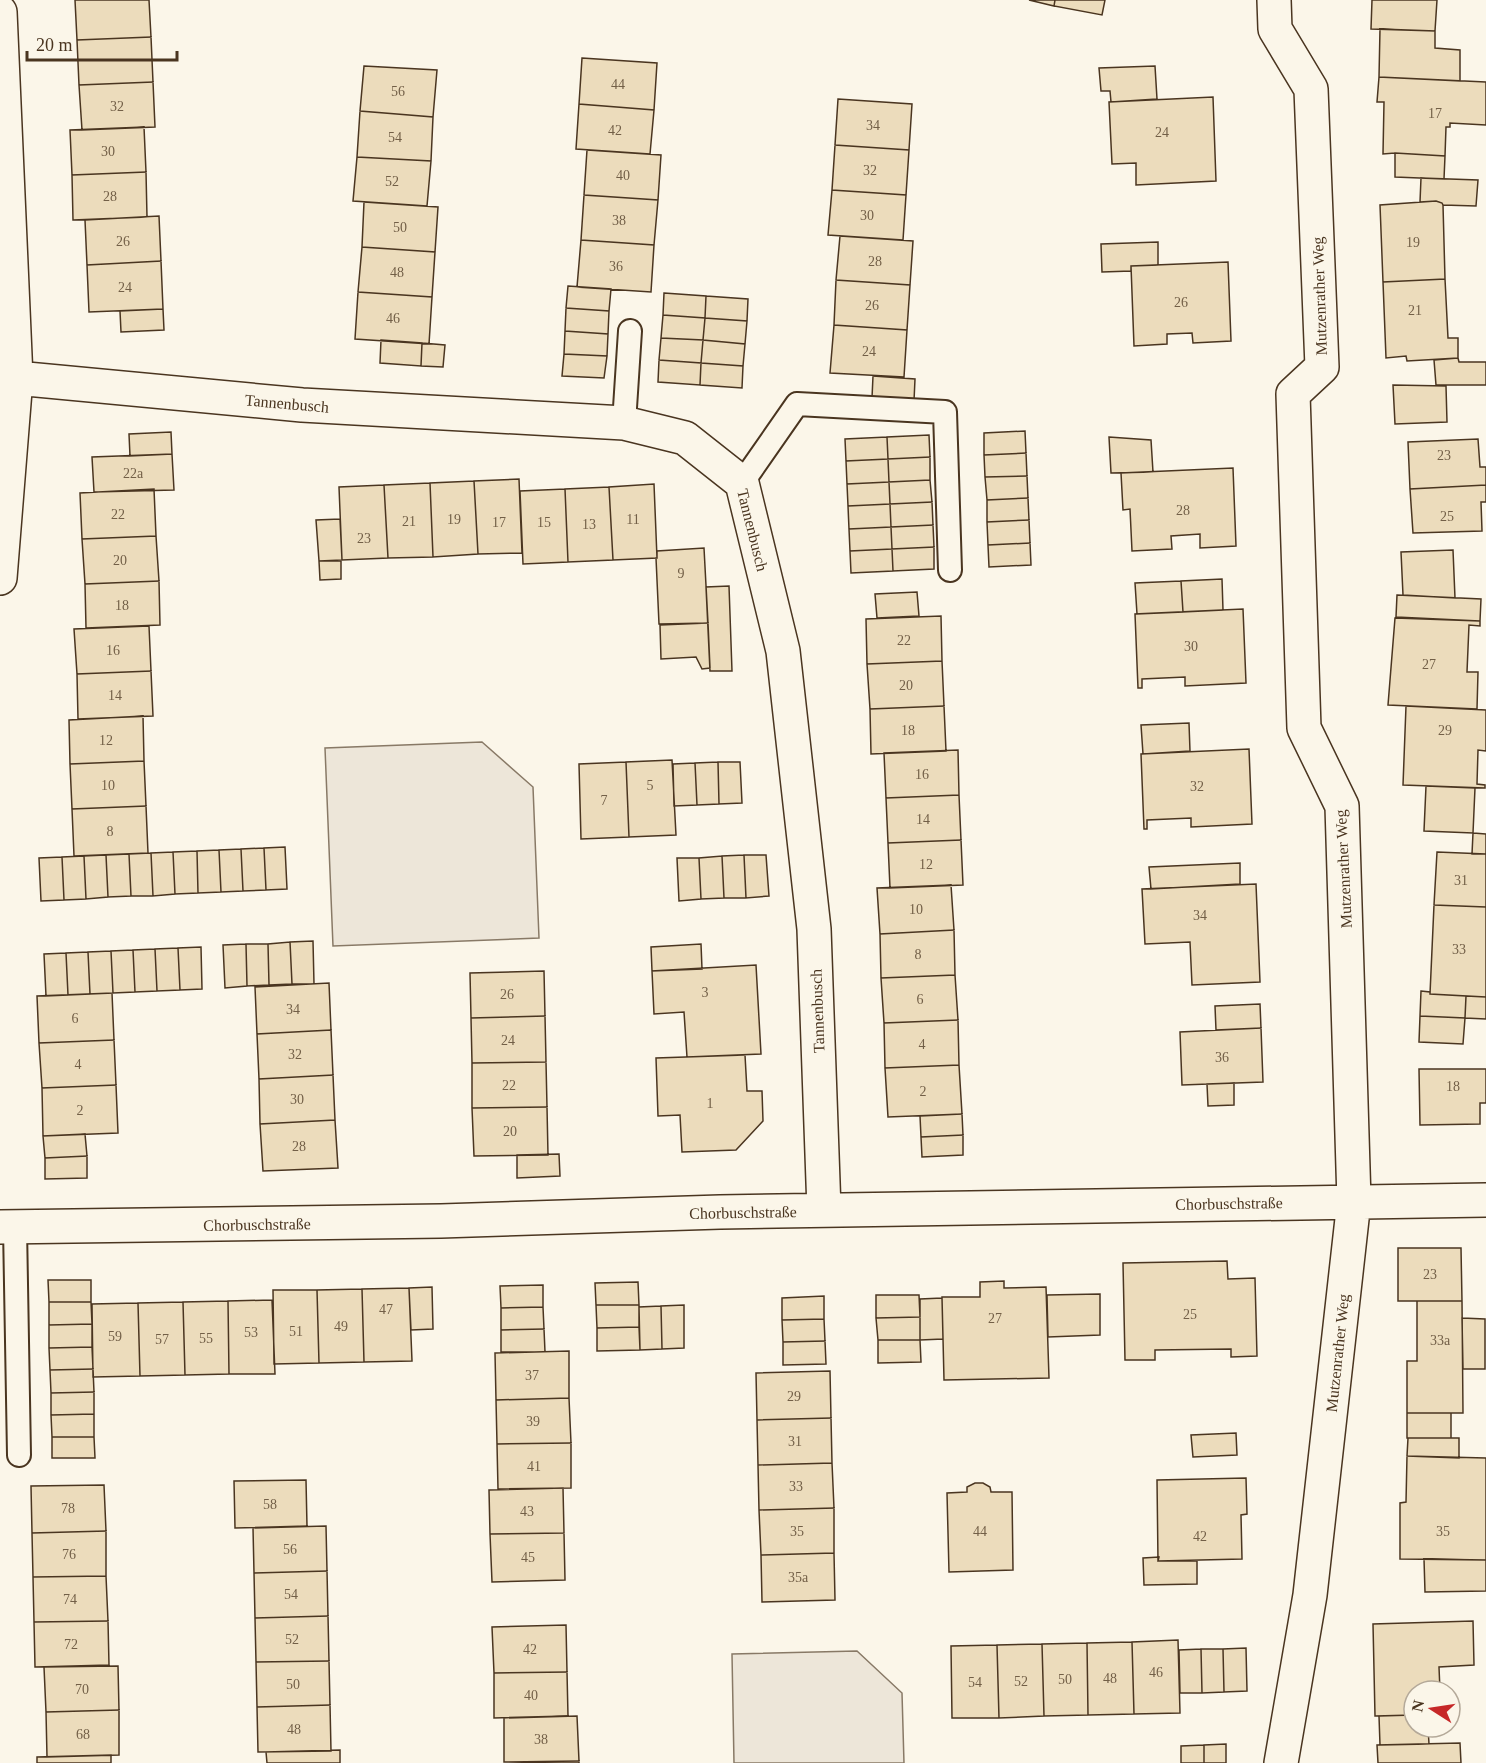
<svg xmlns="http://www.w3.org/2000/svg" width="1486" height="1763" viewBox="0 0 1486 1763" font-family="'Times New Roman',serif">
<rect width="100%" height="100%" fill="#fbf6e9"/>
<!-- green -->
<path fill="#ede6d9" stroke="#887966" stroke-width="1.5" d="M482,742l51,45 6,151 -206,8 -8,-198z
M857,1651l45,42 2,70h-170l-2,-109z"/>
<!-- building -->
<path fill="#ecdcbc" stroke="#4a3520" stroke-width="1.5" d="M75,0h74l2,37 -74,3z
M1029,0h26l-1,6z
M1055,0h50l-3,15 -48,-9z
M1372,0h65l-2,31 -64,-2z
M1380,29l55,2v17l25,2v31l-81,-4z
M151,37l2,45 -74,3 -2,-45z
M582,58l75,5 -3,47 -75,-6z
M364,66l73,4 -4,47 -73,-6z
M1155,66l2,33 -46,3 -1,-11h-9l-2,-23z
M1379,77l107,5v43l-36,-2v4h-4l-1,29 -50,-3 -12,1 1,-52h-7z
M153,82l2,45 -73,3 -3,-45z
M1213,97l3,84 -80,4v-22l-24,1 -3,-62z
M838,99l74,5 -3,46 -74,-5z
M579,104l75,6 -4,44 -74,-5z
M360,111l73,6 -2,44 -74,-4z
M144,127l2,45 -74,3 -2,-45z
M835,145l74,5 -3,45 -74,-5z
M587,150l74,5 -3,45 -74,-5z
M1395,153l50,3 -1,23 -49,-2z
M357,157l74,4 -4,45 -74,-5z
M146,172l1,45 -74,3 -1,-45z
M1421,178l57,2 -2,26 -33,-1 -1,-2 -6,-2 -16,1z
M832,190l74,5 -3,45 -75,-5z
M584,195l74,5 -4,45 -73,-5z
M1436,201l6,2 1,2 2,74 -62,3 -3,-77z
M364,202l74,5 -3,45 -73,-5z
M159,216l2,45 -74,4 -2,-45z
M840,236l73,5 -3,44 -74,-5z
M581,240l73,5 -3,47 -74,-5z
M1158,242v23l-27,1v5l-29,1 -1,-28z
M362,247l73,5 -3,45 -74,-5z
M161,261l2,48 -74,3 -2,-47z
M1228,262l3,79 -38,2 -1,-10 -25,1v10l-33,2 -3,-80z
M1445,279l3,59h10v20l-51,3 -1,-5 -20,2 -3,-76z
M836,280l74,5 -3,45 -73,-5z
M568,286l43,3 -2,22 -43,-3z
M358,292l74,5 -3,47 -74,-5z
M664,293l42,3 -1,22 -42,-3z
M706,296l42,3 -1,22 -42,-3z
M566,308l43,3 -1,23 -43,-3z
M163,309l1,21 -43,2 -1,-21z
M663,315l42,3 -2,22 -42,-2z
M705,318l42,3 -2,23 -42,-4z
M834,325l73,5 -3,47 -74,-4z
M565,331l43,3 -1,22 -43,-2z
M661,338l42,2 -2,23 -42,-3z
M381,340l41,3 -1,23 -41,-3z
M703,340l42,4 -2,22 -42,-3z
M422,343l23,2 -2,22 -22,-1z
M564,354l43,2 -3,22 -42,-2z
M1458,358l1,4h27v23h-50l-2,-25z
M659,360l42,3 -1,22 -42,-3z
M701,363l42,3 -1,22 -42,-3z
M873,376l42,3 -1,22 -42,-3z
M1393,385l53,1 1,36 -52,2z
M1025,431l1,22 -42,2v-22z
M171,432l1,22 -42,2 -1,-22z
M929,435l1,22 -42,2 -1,-22z
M887,437l1,22 -42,2 -1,-22z
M1109,437l42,3 2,32 -42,1z
M1478,439l2,28h6v18l-76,4 -2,-47z
M1026,453l1,23 -42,1 -1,-22z
M172,454l2,36 -80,2 -2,-35z
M930,457v23l-41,2 -1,-23z
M888,459l1,23 -42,2 -1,-23z
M1233,468l3,78 -36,2v-14l-29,2 1,13 -40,2 -2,-42 -7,1 -2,-37z
M1027,476l1,22 -41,2 -2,-23z
M519,479l3,74 -44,1 -4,-73z
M930,480l2,22 -42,2 -1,-22z
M474,481l4,73 -45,3 -3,-74z
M889,482l1,22 -42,2 -1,-22z
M430,483l3,74 -45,1 -4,-73z
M654,484l3,74 -44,2 -4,-73z
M384,485l4,73 -46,2 -3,-73z
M1486,485v17h-5l1,29 -69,2 -3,-44z
M609,487l4,73 -45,2 -3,-73z
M154,489l2,47 -74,3 -2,-46z
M565,489l3,73 -45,2 -3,-73z
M1028,498l1,22 -42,2v-22z
M932,502l1,23 -42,2 -1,-23z
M890,504l1,23 -42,2 -1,-23z
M340,519l2,41 -23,1 -3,-41z
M1029,520l1,23 -42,2 -1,-23z
M933,525l1,22 -42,2 -1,-22z
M891,527l1,22 -42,2 -1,-22z
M156,536l3,45 -74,3 -3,-45z
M1030,543l1,22 -42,2 -1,-22z
M934,547v22l-41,2 -1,-22z
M704,548l4,75 -49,1 -3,-66h1v-7z
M892,549l1,22 -42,2 -1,-22z
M1453,550l2,48 -52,-3 -2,-43z
M319,561h22v18l-21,1z
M1222,579l1,31 -40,2 -2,-31z
M159,581l1,44 -74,3 -1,-44z
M1181,581l2,31 -46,2 -2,-31z
M729,586l3,85h-22l-4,-84z
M917,592l2,24 -42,2 -2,-24z
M1397,595l84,4 -1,22 -84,-4z
M1243,609l3,74 -61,3v-9l-43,2v9h-4l-3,-74z
M941,616l1,45 -75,3 -1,-45z
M1395,618l85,3v5l-11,-1 -2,47h11l-1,37 -89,-4z
M708,623l2,45 -8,1 -6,-12 -35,2 -1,-34z
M149,626l2,45 -74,3 -3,-45z
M942,661l2,45 -74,3 -3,-45z
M151,671l2,45 -75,3 -1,-45z
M944,706l2,45 -75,3 -1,-45z
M1406,706l80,4v41l-8,-1 -1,34 8,1v3l-82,-3z
M143,716l1,45 -74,3 -1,-44z
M1189,723l1,28 -47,3 -2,-29z
M1249,749l3,75 -61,3v-9l-44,2v9h-3l-3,-75z
M958,750l1,45 -73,3 -2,-45z
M672,760l4,75 -47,2 -3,-75z
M144,761l2,45 -74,3 -2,-45z
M626,762l3,75 -48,2 -2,-75z
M718,762l1,42 -22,1 -2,-42z
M718,762h22l2,41 -23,1z
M695,763l2,42 -23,1 -1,-42z
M1426,786l49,2 -2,45 -49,-2z
M959,795l2,45 -73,3 -2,-45z
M146,806l2,47 -74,3 -2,-47z
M1473,833l13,1v20h-14z
M961,840l2,45 -73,3 -2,-45z
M285,847l2,42 -21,1 -2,-42z
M264,848l2,42 -23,1 -2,-42z
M241,849l2,42 -22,1 -2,-42z
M219,850l2,42 -23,1 -1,-42z
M197,851l1,42 -23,1 -2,-42z
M173,852l2,42 -22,2 -2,-43z
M1437,852l49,2v53l-52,-2z
M151,853l2,43h-22l-2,-42z
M129,854l2,42 -23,1 -2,-42z
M106,855l2,42 -22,2 -2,-43z
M744,855l2,43h-22l-2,-42z
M744,855h22l3,41 -23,2z
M84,856l2,43 -22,1 -2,-43z
M722,856l2,42 -23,1 -2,-41z
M62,857l2,43 -23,1 -2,-43z
M677,858h22l2,41 -22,2z
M1240,863v21l-89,5 -2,-22z
M1256,884l4,98 -68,3 -2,-43 -45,2 -3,-55z
M951,885l3,45 -74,4 -3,-46z
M1434,905l52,2v90l-56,-3z
M954,930l1,45 -74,3 -1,-44z
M313,941l1,43h-22l-2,-42z
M290,942l2,42 -23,1 -1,-41z
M246,944l1,42 -22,2 -2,-43z
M246,944h22l1,41 -22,1z
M701,944l1,25 -50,2 -1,-24z
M201,947l1,42 -22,1 -2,-42z
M178,948l2,42 -23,1 -2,-42z
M155,949l2,42 -22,1 -2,-42z
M133,950l2,42 -22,1 -2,-42z
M111,951l2,42 -23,1 -2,-42z
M88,952l2,42 -22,1 -2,-42z
M66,953l2,42 -22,1 -2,-42z
M756,965l5,89 -74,3 -3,-45 -30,2 -2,-43z
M544,971l1,45 -74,2 -1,-45z
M955,975l3,45 -74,3 -3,-45z
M329,983l2,47 -74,4 -2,-47z
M1421,991l9,1v2l36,2 -1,22 -45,-2z
M112,993l2,47 -75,3 -2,-47z
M1466,996l20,1v22l-21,-1z
M1260,1004l1,24 -45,2 -1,-24z
M545,1016l1,46 -74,1 -1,-45z
M1420,1016l45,2 -2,26 -44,-2z
M958,1020l1,45 -74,3 -1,-45z
M1261,1028l2,54 -81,3 -2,-53z
M331,1030l2,45 -74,4 -2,-45z
M114,1040l2,45 -74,3 -3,-45z
M745,1055l2,36h15l1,30 -27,29 -54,2 -2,-37 -22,1 -2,-58z
M546,1062l1,45 -75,1v-45z
M959,1065l3,49 -74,3 -3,-49z
M1419,1069h67v34h-6v21l-60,1z
M333,1075l2,45 -75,4 -1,-45z
M1234,1083v22l-26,1 -1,-22z
M116,1085l2,48 -75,3 -1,-48z
M547,1107l1,48 -74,1 -2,-48z
M962,1114l1,21 -42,2 -1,-21z
M335,1120l3,48 -75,3 -3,-47z
M85,1134l2,22 -42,2 -2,-22z
M963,1135v20l-41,2 -1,-20z
M559,1154l1,22 -43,2v-23z
M87,1156v22l-42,1v-21z
M1398,1248h63l1,53h-64z
M1227,1261l1,18 27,-1 2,78 -26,1v-8l-76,1v10h-30l-2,-97z
M48,1280h43v22h-42z
M1004,1281v7l42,-1 3,91 -105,2 -2,-83h38v-15z
M638,1282l1,23h-43l-1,-22z
M543,1285v22l-42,1 -1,-22z
M432,1287l1,42 -22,1 -2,-42z
M409,1288l3,73 -48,1 -2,-73z
M362,1289l2,73 -45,1 -2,-73z
M273,1290h44l2,73 -45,1z
M1100,1294v41l-52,2 -1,-42z
M876,1295h43l1,22 -44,1z
M824,1296v23l-42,1v-22z
M942,1298l1,41 -23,1v-41z
M272,1300l3,74h-46l-1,-73z
M228,1301l1,73 -44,1 -2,-73z
M1417,1301h45l1,112h-56v-52h10z
M49,1302h42l1,22 -43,1z
M183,1302l2,73 -45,1 -2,-73z
M138,1303l2,73 -47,1 -1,-73z
M596,1305h43v22l-42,1z
M684,1305v43l-22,1 -1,-43z
M661,1306l1,43 -22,1 -1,-43z
M543,1307l1,22 -43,1v-22z
M920,1317v23h-42l-2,-22z
M1462,1318l23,1v50h-22z
M824,1319l1,22 -42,1 -1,-22z
M92,1324v23l-43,1v-23z
M639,1327l1,23 -43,1v-23z
M544,1329l1,23h-44v-22z
M878,1340h42l1,22 -43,1z
M825,1341l1,23 -43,1v-23z
M92,1347l1,22 -43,1 -1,-22z
M569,1351v47l-73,2 -1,-47z
M93,1369l1,23 -43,1 -1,-23z
M830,1371l1,47 -74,2 -1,-47z
M94,1392v22l-43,1v-22z
M569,1398l2,45 -74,1 -1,-44z
M1407,1413h44v25h-44z
M94,1414v23h-42l-1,-22z
M831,1418l1,45 -74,2 -1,-45z
M1236,1433l1,22 -44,2 -2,-22z
M52,1437h42l1,21h-43z
M1408,1438h51v20l-52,-2z
M571,1443v45l-73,1 -1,-45z
M1407,1456l79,2v102l-86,-1v-56l6,-1z
M832,1463l2,45 -75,2 -1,-45z
M1246,1478l1,36 -6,1 1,44 -84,2 -1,-81z
M306,1480l1,46 -72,2 -1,-47z
M975,1483h8l7,4 1,5h21l1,78 -64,2 -2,-79 20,-1v-5z
M104,1485l2,46 -74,2 -1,-47z
M563,1488l1,45 -74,1 -1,-44z
M834,1508v45l-73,2 -2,-45z
M326,1526l1,45 -73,2 -1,-45z
M106,1531v45l-73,1 -1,-44z
M564,1533l1,47 -73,2 -2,-48z
M834,1553l1,47 -73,2 -1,-47z
M1159,1557l-1,4h39v23l-53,1 -1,-27z
M1424,1559l62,1v31l-61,1z
M327,1571l1,45 -73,2 -1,-45z
M106,1576l2,45 -74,1 -1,-45z
M328,1616l1,45 -73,1 -1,-44z
M108,1621l1,44 -74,2 -1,-45z
M1473,1621l1,44 -35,2 1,24h-26v24l-39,1 -2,-92z
M566,1625l1,47 -73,1 -2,-46z
M1178,1640l2,73 -46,1 -2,-72z
M1132,1642l2,72 -46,1 -1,-72z
M1087,1643l1,72 -44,1 -2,-72z
M1042,1644l2,72 -45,2 -2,-73z
M997,1645l2,73h-47l-1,-72z
M1246,1648l1,43 -23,1 -1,-43z
M1201,1649h22l1,43 -22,1z
M1201,1649l1,44h-22l-1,-43z
M329,1661l1,44 -73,2 -1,-45z
M118,1666l1,44 -73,2 -2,-45z
M567,1672l1,44 -74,2v-45z
M330,1705l1,46 -73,1 -1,-45z
M119,1710v45l-72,2 -1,-45z
M1414,1715v12h14l1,17 -49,1 -1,-29z
M577,1716l2,45 -75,1v-44z
M1460,1743l1,20h-83l-1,-18z
M1226,1744v19h-22v-18z
M1204,1745v18h-23v-17z
M340,1750v13h-73l-1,-11z
M111,1755v8h-74v-6z
M579,1761v2l-75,-1z"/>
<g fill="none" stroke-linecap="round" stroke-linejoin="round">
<defs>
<path id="service" d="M624,423l6,-92
M742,483l55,-79 148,8 5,158
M15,1227l4,228"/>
<path id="minor" d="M1274,0l1,29 36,60 11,278 -29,27 11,334 38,78 12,395 -44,394 -29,168
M0,12l16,366 -16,200
M16,378l286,27 322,18 61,15 57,45 41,168 31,278 10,281
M0,1227l441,-6 279,-9 766,-12"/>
</defs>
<!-- service casing -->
<use href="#service" stroke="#4a3520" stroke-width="26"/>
<!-- minor casing -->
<use href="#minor" stroke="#4a3520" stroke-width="36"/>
<!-- service -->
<use href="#service" stroke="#fbf6e9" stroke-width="22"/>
<!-- minor -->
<use href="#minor" stroke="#fbf6e9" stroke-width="33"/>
</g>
<g text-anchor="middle" stroke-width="4.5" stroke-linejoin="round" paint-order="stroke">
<!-- number labels -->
<g font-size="14" fill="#725f47">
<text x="618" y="89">44</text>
<text x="398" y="96">56</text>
<text x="117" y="111">32</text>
<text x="1435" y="118">17</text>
<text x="873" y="130">34</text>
<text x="615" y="135">42</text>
<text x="1162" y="137">24</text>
<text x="395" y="142">54</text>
<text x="108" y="156">30</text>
<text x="870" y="175">32</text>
<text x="623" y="180">40</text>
<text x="392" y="186">52</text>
<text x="110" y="201">28</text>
<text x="867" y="220">30</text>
<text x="619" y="225">38</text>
<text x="400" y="232">50</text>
<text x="123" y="246">26</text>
<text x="1413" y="247">19</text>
<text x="875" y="266">28</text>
<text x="616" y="271">36</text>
<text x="397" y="277">48</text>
<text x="125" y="292">24</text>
<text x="1181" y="307">26</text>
<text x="872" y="310">26</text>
<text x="1415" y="315">21</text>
<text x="393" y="323">46</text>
<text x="869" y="356">24</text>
<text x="1444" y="460">23</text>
<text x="133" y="478">22a</text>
<text x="1183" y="515">28</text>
<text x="118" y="519">22</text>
<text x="1447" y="521">25</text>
<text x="454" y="524">19</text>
<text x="633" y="524">11</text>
<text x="409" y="526">21</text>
<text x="499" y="527">17</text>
<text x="544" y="527">15</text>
<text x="589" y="529">13</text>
<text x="364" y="543">23</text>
<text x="120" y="565">20</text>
<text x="681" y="578">9</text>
<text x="122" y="610">18</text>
<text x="904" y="645">22</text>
<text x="1191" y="651">30</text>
<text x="113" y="655">16</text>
<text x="1429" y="669">27</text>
<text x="906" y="690">20</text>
<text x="115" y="700">14</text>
<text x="908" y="735">18</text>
<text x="1445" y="735">29</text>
<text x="106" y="745">12</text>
<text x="922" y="779">16</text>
<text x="108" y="790">10</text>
<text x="650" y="790">5</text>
<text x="1197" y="791">32</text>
<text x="604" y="805">7</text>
<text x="923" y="824">14</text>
<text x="110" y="836">8</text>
<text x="926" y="869">12</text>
<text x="1461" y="885">31</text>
<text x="916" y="914">10</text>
<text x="1200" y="920">34</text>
<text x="1459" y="954">33</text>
<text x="918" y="959">8</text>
<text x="705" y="997">3</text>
<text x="507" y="999">26</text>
<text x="920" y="1004">6</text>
<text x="293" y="1014">34</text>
<text x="75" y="1023">6</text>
<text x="508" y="1045">24</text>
<text x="922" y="1049">4</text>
<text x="295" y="1059">32</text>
<text x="1222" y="1062">36</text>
<text x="78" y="1069">4</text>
<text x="509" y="1090">22</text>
<text x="1453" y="1091">18</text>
<text x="923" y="1096">2</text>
<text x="297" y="1104">30</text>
<text x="710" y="1108">1</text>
<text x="80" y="1115">2</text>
<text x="510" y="1136">20</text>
<text x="299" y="1151">28</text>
<text x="1430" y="1279">23</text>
<text x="386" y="1314">47</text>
<text x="1190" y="1319">25</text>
<text x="995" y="1323">27</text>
<text x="341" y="1331">49</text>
<text x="296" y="1336">51</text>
<text x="251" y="1337">53</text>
<text x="115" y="1341">59</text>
<text x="206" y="1343">55</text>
<text x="162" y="1344">57</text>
<text x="1440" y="1345">33a</text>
<text x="532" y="1380">37</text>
<text x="794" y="1401">29</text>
<text x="533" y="1426">39</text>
<text x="795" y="1446">31</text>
<text x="534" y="1471">41</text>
<text x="796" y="1491">33</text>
<text x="270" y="1509">58</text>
<text x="68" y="1513">78</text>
<text x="527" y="1516">43</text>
<text x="797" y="1536">35</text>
<text x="980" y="1536">44</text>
<text x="1443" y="1536">35</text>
<text x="1200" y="1541">42</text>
<text x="290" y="1554">56</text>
<text x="69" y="1559">76</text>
<text x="528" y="1562">45</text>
<text x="798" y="1582">35a</text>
<text x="291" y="1599">54</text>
<text x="70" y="1604">74</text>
<text x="292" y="1644">52</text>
<text x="71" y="1649">72</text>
<text x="530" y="1654">42</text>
<text x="1156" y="1677">46</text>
<text x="1110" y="1683">48</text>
<text x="1065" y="1684">50</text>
<text x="1021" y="1686">52</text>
<text x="975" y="1687">54</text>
<text x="293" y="1689">50</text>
<text x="82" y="1694">70</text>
<text x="531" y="1700">40</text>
<text x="294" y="1734">48</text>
<text x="83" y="1739">68</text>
<text x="541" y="1744">38</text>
</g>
<!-- street labels -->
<g font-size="16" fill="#4a3520" stroke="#fbf6e9">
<text transform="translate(1319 296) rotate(-92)" y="6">Mutzenrather Weg</text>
<text transform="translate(287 403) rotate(5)" y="6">Tannenbusch</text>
<text transform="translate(753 530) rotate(76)" y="6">Tannenbusch</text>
<text transform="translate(1343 869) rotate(-93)" y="6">Mutzenrather Weg</text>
<text transform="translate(817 1011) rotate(-92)" y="6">Tannenbusch</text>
<text transform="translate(1229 1203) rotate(-1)" y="6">Chorbuschstraße</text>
<text transform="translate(743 1212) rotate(-1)" y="6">Chorbuschstraße</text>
<text transform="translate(257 1224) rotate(-1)" y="6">Chorbuschstraße</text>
<text transform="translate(1337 1353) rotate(-84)" y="6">Mutzenrather Weg</text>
</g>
</g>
<!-- north arrow -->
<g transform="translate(1432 1709) rotate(282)"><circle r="28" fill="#fbf6e9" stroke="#b4a999" stroke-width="1.5"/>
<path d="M0-4.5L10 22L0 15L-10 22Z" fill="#c62828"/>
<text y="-9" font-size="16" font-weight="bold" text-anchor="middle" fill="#4a3520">N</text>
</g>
<!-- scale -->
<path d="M27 51v9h150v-9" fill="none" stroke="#4a3520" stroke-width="3"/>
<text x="36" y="51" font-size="18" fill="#4a3520" stroke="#fbf6e9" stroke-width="4.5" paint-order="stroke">20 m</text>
</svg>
